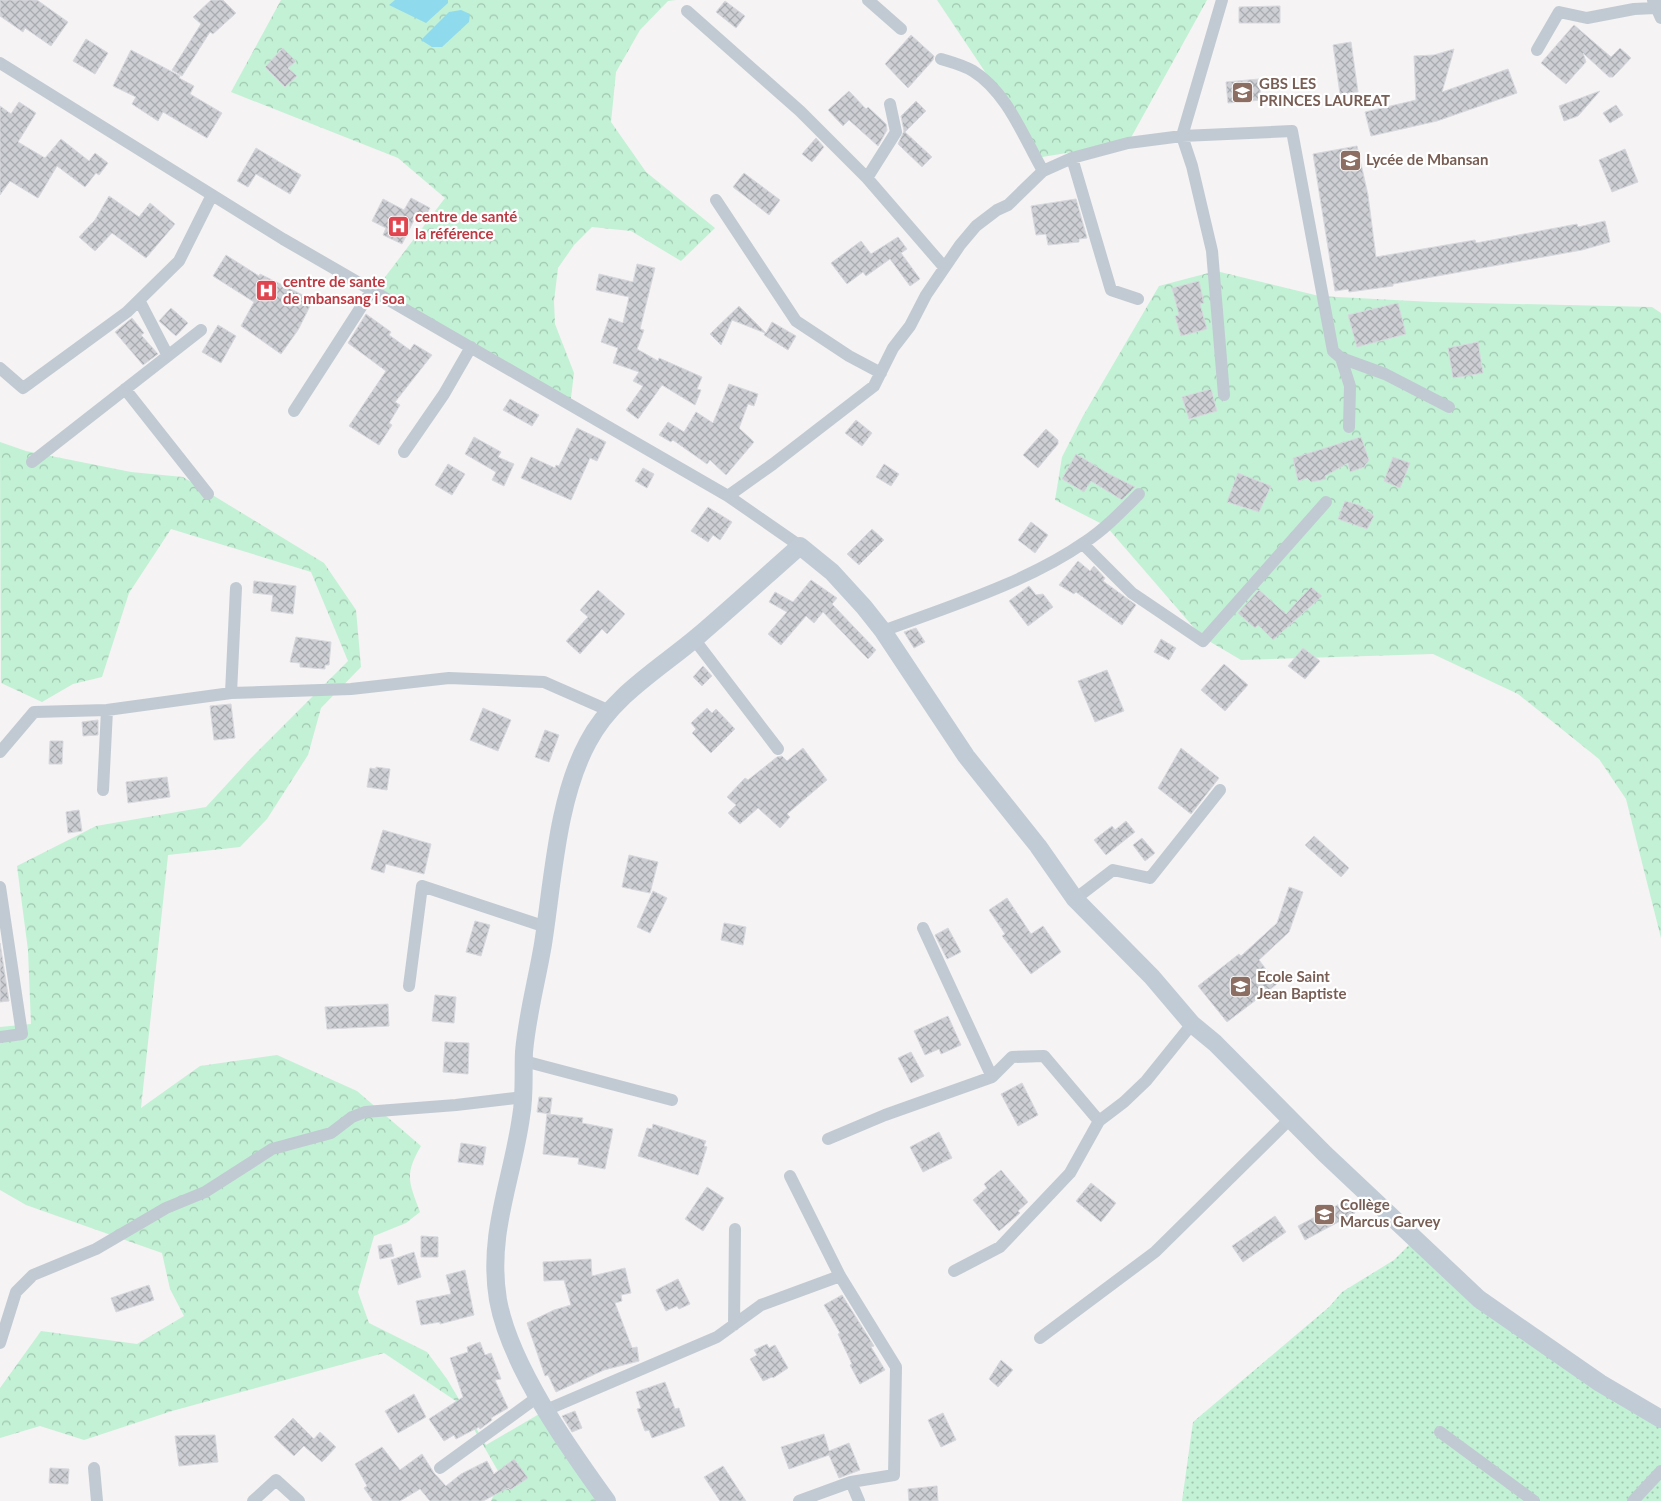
<svg xmlns="http://www.w3.org/2000/svg" width="1661" height="1501" viewBox="0 0 1661 1501" font-family="Lato,sans-serif">
<defs>
<pattern id="grass-dots" width="8" height="8" patternUnits="userSpaceOnUse" patternTransform="scale(1.25)"><rect width="8" height="8" fill="#c3f1d5"/><path d="M2 2h.1M6 6h.1" fill="none" stroke="#a0c6b0" stroke-width="1.8" stroke-linecap="round"/></pattern>
<pattern id="forest-crowns" width="20" height="18" patternUnits="userSpaceOnUse" patternTransform="scale(1.25)"><rect width="20" height="18" fill="#c3f1d5"/><path d="M2 6a3 3 0 1 1 6 0M12 15a3 3 0 1 1 6 0" fill="none" stroke="#a0c6b0"/></pattern>
<pattern id="building-cross-hatch" width="8" height="8" patternUnits="userSpaceOnUse" patternTransform="scale(1.25)"><rect width="8" height="8" fill="#cdcfd5"/><path d="M0 0l8 8M0 8l8-8" fill="none" stroke="#a8abb0"/></pattern>
</defs>
<rect width="100%" height="100%" fill="#f5f3f3"/>
<!-- grass -->
<path fill="url(#grass-dots)" d="M1415,1239l64,60 182,120v82h-479l11,-79 136,-115 13,-15 52,-32z"/>
<!-- forest -->
<path fill="url(#forest-crowns)" d="M281,0h395l-8,1 -28,29 -24,42 -5,50 35,50 69,56 -34,33 -50,-30 -39,-4 -18,18 -16,23 -4,33 1,23 19,49 -4,33 -194,-117 69,-91 -47,-40 -167,-66z
M937,0h270l-79,143 -86,14z
M1216,271l103,25 113,6 220,5 9,6v625l-35,-139 -27,-40 -81,-65 -85,-40 -192,6 -39,-23 -96,-111 -51,-26 7,-43 21,-41 76,-130z
M0,442l26,9 105,21 52,5 141,86 32,47 5,57 -40,41 -13,47 -41,64 -27,28 -72,8 -27,253 59,-42 77,-11 80,36 64,55c-17,29 -12,36 -1,66l-14,11 -32,13 -16,56 11,31 58,29 20,27 39,66 60,-35 57,91h-112l11,-23 -43,-75 -75,-50 -212,58 -88,29 -44,-14 -40,12v-50l41,-57 96,13 47,-28 -14,-27 -8,-36 -136,-48 -26,-15v-163l31,-3 -3,-74 -11,-84 79,-40 110,-19 45,-49 97,-97 -37,-89 -140,-43 -42,64 -27,84 -29,7 -31,18 -41,-19z"/>
<!-- water -->
<path fill="#90daee" d="M395,0h53v3l-22,20 -37,-18z
M461,10l9,4 -1,8 -27,25h-10l-11,-7 28,-28z"/>
<!-- building -->
<path fill="url(#building-cross-hatch)" stroke="#d7d9de" d="M0,0h37l31,22 -17,24 -26,-18 -2,4 -23,-16z
M211,0h12l13,13 -23,21 -3,-2 -28,44 -10,-6 29,-46 -8,-7z
M725,1l20,15 -9,12 -20,-16z
M1280,6v17h-41v-16z
M1574,25l37,32 9,-9 11,10 -18,19h-4l-26,-24 3,9 -20,22 -25,-21z
M911,35l23,21 -1,4 -25,28 -23,-24z
M86,39l22,14 -13,21 -22,-13z
M1351,42l7,50 -18,2 -7,-49z
M283,48l13,13 -8,7 9,8 -12,11 -20,-20z
M1454,49l-12,43 66,-23 9,24 -80,28 -66,15 -6,-24 51,-12 -2,-44 20,-1z
M131,50l49,26 -1,2 15,8 -4,8 32,19 -15,25 -44,-26 -5,9 -26,-17 4,-7 -23,-11z
M1259,79l2,21 -33,3 -2,-21z
M849,91l17,18 2,-2 18,17 1,6 -9,16 -29,-26 -6,6 -15,-16z
M1600,91l-22,25 -14,5 -5,-15z
M916,101l10,10 -21,21 27,25 -10,10 -24,-23 6,-13 -3,-15z
M19,102l17,11 -18,29 27,16 16,-19 28,22 6,-8 13,10 -9,12 -3,-2 -11,14 -28,-21 -19,32 -28,-17 -10,14v-89l11,8z
M1616,105l7,10 -13,8 -7,-10z
M816,138l8,9 -12,15 -10,-8z
M1357,146l11,49 8,62 99,-17 1,3 101,-19 1,3 27,-6 5,21 -28,8 -189,34v2l-44,6 -1,-3 -13,2 -22,-137z
M256,148l45,27 -11,19 -34,-20 -8,13 -11,-6z
M1625,149l13,33 -26,10 -13,-32z
M744,173l36,27 -11,15 -36,-28z
M109,196l30,21 11,-14 25,21 -29,34 -34,-25 -17,18 -16,-14 16,-17z
M411,198l19,10 -7,12 -7,-4 -14,28 -19,-9 3,-7 -14,-7 11,-22 21,11z
M1076,199l11,39 -8,1v3l-31,3 -2,-11 -10,1 -5,-29z
M898,237l9,12 -6,4 19,26 -10,7 -20,-27 -24,17 -3,-4 -16,12 -16,-21 30,-22 10,13z
M226,255l33,21 1,-2 53,26 -15,30 -17,24 -40,-28 13,-24 -41,-26z
M637,264l18,4 -15,61 4,1 -7,19 21,12 1,-3 43,19 -5,12 4,1 -6,15 -33,-20 -24,34 -12,-9 17,-24 -10,-5 6,-9 -26,-9 5,-15 -17,-6 8,-24 14,5 6,-26 -33,-7 3,-16 34,8z
M1199,281l5,22 -4,1 7,25 -26,7 -6,-20 4,-1 -7,-27z
M1398,303l8,31 -49,13 -9,-32z
M739,306l27,27 6,-11 24,14 -8,14 -24,-15 1,-2 -33,-13 -11,25 -11,-11z
M171,308l17,15 -12,13 -17,-15z
M366,314l25,18 -2,3 21,15 4,-6 18,11 -37,47 5,3 -11,18 3,2 -13,20 -30,-19 37,-55 -38,-28z
M132,318l12,15 -3,2 17,19 -15,11 -28,-33z
M218,325l18,11 -15,27 -19,-11z
M1478,342l5,31 -30,5 -5,-30z
M729,384l29,10 -4,12 -6,-2 -9,24 15,14 -28,33 -16,-15 -3,4 -34,-24 -2,2 -12,-7 9,-13 16,10 12,-20 17,11z
M1211,389l6,22 -28,8 -7,-22z
M510,399l29,16 -7,11 -29,-16z
M856,420l16,13 -10,13 -17,-13z
M577,428l29,14 -9,19 -7,-3 -19,42 -50,-22 10,-21 24,11 1,-3 3,1z
M1046,429l12,11v4l-20,24 -15,-13z
M474,437l27,15 -3,5 16,7 -10,22 -12,-6 4,-8 -31,-18z
M1361,437l8,23 -5,7 -14,5 -2,-9 -23,13 1,3 -15,3 -4,-4 -9,3 -5,-23z
M1076,454l33,20 26,13 -13,13 -31,-19 -7,11 -22,-13z
M1393,457l17,6 -10,25 -16,-7z
M448,464l17,10 -13,21 -17,-10z
M884,464l15,10 -8,12 -15,-9z
M643,468l11,6 -7,14 -12,-7z
M1238,473l33,13 -12,26 -32,-10z
M1345,501l17,5 12,10 -7,13 -29,-10z
M708,507l24,15 -12,18 -7,-5 -5,7 -17,-11z
M1031,522l17,13 -13,18 -17,-13z
M872,529l12,11 -25,25 -12,-11z
M1078,561l12,10 4,-5 11,12 -2,3 33,24 -14,20 -46,-33 -2,2 -15,-9z
M811,580l26,18 -5,6 44,46 -8,9 -45,-47 -9,11 -8,-7 -25,29 -13,-11 19,-22 -18,-10 6,-10 18,10z
M254,581l42,5 -3,28 -22,-3 2,-16 -20,-2z
M1029,586l7,9 7,-1 10,13 -25,19 -19,-25z
M1311,587l11,9 -49,44 -15,-15 -3,3 -17,-15 21,-23 27,24z
M598,590l27,24 -18,20 -5,-5 -22,25 -14,-13 22,-24 -8,-7z
M916,628l9,14 -11,6 -10,-16z
M296,637l35,5 -2,23h-4v4l-25,-2v-4l-10,-1z
M1161,639l15,9 -7,12 -15,-8z
M1303,648l17,13 -15,18 -17,-13z
M1224,664l24,21 -23,26 -24,-21z
M703,666l9,10 -10,10 -9,-9z
M1107,670l17,41 -29,11 -17,-41z
M231,704l4,34 -21,2 -4,-34z
M483,708l28,12 -13,31 -28,-11z
M707,708l5,5 4,-4 19,20 -24,24 -19,-20 4,-4 -5,-6z
M98,720v15l-15,1 -1,-14z
M545,730l14,5 -10,27 -14,-5z
M50,741h13l-1,23h-13z
M803,748l24,32 -40,34 3,3 -10,11 -22,-20 -18,16 -12,-11 8,-8 -9,-8 18,-19 3,2 29,-23 5,-1 5,5z
M1181,748l38,30 -28,36 -33,-26z
M376,767l14,2 -3,21 -20,-3 3,-19 6,1z
M167,777l3,20 -42,6 -2,-21z
M79,810l3,21 -14,2 -2,-21z
M1126,821l9,11 -29,23 -12,-15 18,-14 3,4z
M383,830l48,14 -7,30 -38,-10 -2,9 -13,-4z
M1314,836l35,32 -8,9 -36,-32z
M1142,838l13,15 -10,8 -12,-16z
M629,855l29,7 -8,31 -28,-6z
M1289,887l14,5 -14,40 -30,28 18,24 -50,38 -29,-36 41,-32 2,2 36,-33z
M653,891l14,7 -17,35 -13,-6z
M1007,898l24,36 12,-8 18,26 -30,22 -29,-38 3,-2 -16,-24z
M475,921l15,4 -9,31 -15,-4z
M724,923l22,4 -3,18 -22,-5z
M948,928l13,24 -14,7 -12,-24z
M0,943l9,58 -9,1z
M435,995l21,2 -2,26 -22,-2z
M388,1004l1,22 -62,3 -2,-22z
M948,1016l13,29 -20,9 -2,-5 -14,6 -11,-24z
M445,1042l24,1 -1,31 -25,-2z
M911,1052l13,24 -13,7 -13,-25z
M1022,1083l16,32 -20,11 -17,-32z
M539,1097l13,1 -2,16 -13,-2z
M547,1114l36,4 -1,5 31,6 -8,40 -27,-5 1,-6 -36,-4z
M653,1124l53,17 -2,5 3,1 -9,28 -60,-19 9,-28 5,1z
M939,1132l13,26 -29,14 -13,-25z
M461,1143l25,4 -3,18 -25,-3z
M1001,1170l27,32 -10,9 2,2 -21,18 -26,-31 14,-12 -3,-4z
M1091,1183l25,20 -15,19 -25,-21z
M707,1187l17,11 -21,33 -18,-12z
M1347,1200l8,13 -50,27 -7,-14z
M1275,1216l11,16 -43,30 -11,-16z
M421,1236l17,1v20h-17z
M391,1244l3,12 -14,3 -2,-13z
M414,1252l7,25 -23,8 -7,-25z
M591,1259l1,17 33,-8 6,25 -10,2 1,6 -7,2 17,45 5,-1 2,14 -35,9 -48,22 -8,-17 -3,1 -18,-53 27,-13 17,-5 -7,-25 -20,1 -1,-19z
M465,1270l9,45 -34,9v-2l-19,3 -5,-24 35,-7 -5,-19z
M678,1279l12,25 -11,5 -2,-3 -11,5 -10,-21z
M149,1285l5,15 -38,12 -5,-14z
M842,1295l32,51 -3,1 14,23 -25,14 -10,-19 2,-1 -14,-30 2,-1 -16,-28z
M480,1342l5,13 6,-2 10,26 -6,1 13,28 -17,10 1,2 -12,9 -1,-2 -23,12 -2,-4 -10,6 -15,-22 34,-22 -13,-39 18,-6 -1,-5z
M767,1344l2,4 6,-3 13,23 -15,10 -1,-1 -9,4 -13,-22 7,-4 -3,-5z
M1001,1360l12,10 -15,17 -9,-8z
M665,1382l10,27 4,-1 6,18 -33,12 -3,-8 -4,1 -8,-22 4,-1 -5,-16z
M414,1394l12,23 -28,16 -13,-22z
M575,1411l7,17 -10,4 -10,-16z
M943,1413l13,27 -15,7 -13,-27z
M293,1418l21,21 6,-7 16,15 -14,15 -18,-16 -10,10 -20,-19z
M824,1434l5,17 20,-8 11,27 -21,8 -10,-23 -40,14 -8,-22z
M215,1435l3,27 -39,4 -4,-30z
M382,1447l18,23 22,-16 12,19 12,13 15,-12 26,-13 7,13 20,-15 14,19 -18,12 -2,-2 -25,13h-53l-10,-12 -20,12h-27l-9,-13 3,-2 -12,-22z
M723,1466l23,35h-26l-16,-24z
M50,1468l19,1 -1,15 -19,-1z
M937,1486l1,15h-29l-1,-12z"/>
<g fill="none" stroke-linecap="round" stroke-linejoin="round">
<!-- street -->
<path stroke="#c1cad2" stroke-width="12" d="M868,0l33,29
M1222,0l-40,136 10,30 20,85 12,144
M1653,0l8,18
M687,11l113,100 67,67 77,89
M1537,50l22,-38 28,6 47,-9 21,-1 5,-8
M941,59c10,3 22,6 32,12 34,21 51,67 70,100
M0,63l283,176 445,257 72,50
M1072,158l39,132 27,9
M867,178l29,-46 -6,-28
M716,200l80,121 53,35 32,17
M139,300l29,56
M1341,358l9,28 -1,41
M0,368l23,20 104,-76 52,-51 33,-66
M125,389l83,105
M294,411l78,-121
M404,452l40,-58 27,-47
M32,462l169,-132
M728,496l45,-32 101,-78 19,-38 17,-22 16,-31 34,-50 16,-19 21,-16 11,-5 35,-34 29,-13 56,-15 54,-7 110,-5 41,220 8,7 44,16 64,33
M1083,544l49,49 71,48 123,-139
M883,631c65,-24 145,-49 202,-89 20,-13 37,-31 54,-48
M694,639l84,110
M231,693l5,-105
M0,752l34,-40 73,-2 124,-17 120,-4 98,-11 95,4 66,29
M103,790l4,-80
M0,887l22,147 -22,3
M1075,899l38,-29 37,8 70,-88
M923,928l69,149
M409,986l13,-100 124,41
M524,1061l148,39
M828,1139l57,-24 107,-38 20,-20 32,-1 55,65
M790,1176l50,100 56,91 -2,108 -43,7
M954,1271l46,-24 70,-74 29,-52 25,-19 22,-21 46,-57
M734,1325l1,-96
M1040,1338l115,-86 135,-133
M0,1343l16,-51 17,-17 63,-26 70,-41 39,-16 67,-43 59,-16 21,-16 13,-5 91,-7 68,-8
M546,1410l171,-73 44,-32 79,-29
M1440,1432l94,69
M94,1468l3,33
M440,1468l99,-72
M253,1501l23,-21 23,21
M799,1501l52,-19 8,19
M1633,1501l28,-30"/>
<!-- secondary -->
<path stroke="#c1cbd6" stroke-width="18" d="M607,1501c-39,-54 -97,-135 -109,-201 -11,-66 14,-119 23,-183 4,-22 2,-43 3,-65 3,-36 13,-72 19,-108 10,-64 14,-145 45,-202 24,-46 71,-73 109,-105 35,-30 69,-61 103,-91l32,26 32,35 19,24 83,125 72,90 37,53 77,78 40,47 23,19 110,111 154,145 121,84 61,36"/>
</g>
<!-- icons -->
<defs>
<symbol id="school-square" viewBox="-11 -11 22 22"><rect x="-9" y="-9" width="18" height="18" rx="4" fill="#8d6e63" stroke="#fff"/><path d="M0-5L7-2L0 1L-7-2ZM-4 1L0 2.5L4 1V4Q0 6-4 4Z" fill="#fff"/></symbol>
<symbol id="hospital-square" viewBox="-11 -11 22 22"><rect x="-9" y="-9" width="18" height="18" rx="4" fill="#e0444e" stroke="#fff"/><path d="M-5-5h3v3.5h4V-5h3V5h-3V1.5h-4V5h-3Z" fill="#fff"/></symbol>
</defs>
<g fill-rule="evenodd">
<use href="#school-square" x="1230" y="80" width="25" height="25"/>
<use href="#school-square" x="1338" y="148" width="25" height="25"/>
<use href="#hospital-square" x="386" y="214" width="25" height="25"/>
<use href="#hospital-square" x="254" y="278" width="25" height="25"/>
<use href="#school-square" x="1228" y="974" width="25" height="25"/>
<use href="#school-square" x="1312" y="1202" width="25" height="25"/>
</g>
<g text-anchor="middle" stroke-width="4.5" stroke-linejoin="round" paint-order="stroke">
<!-- education labels -->
<g font-size="15" font-weight="bold" fill="#785e54" stroke="#fff" text-anchor="start">
<text x="1259" y="89">GBS LES<tspan x="1259" dy="17">PRINCES LAUREAT</tspan></text>
<text x="1366" y="165">Lycée de Mbansan</text>
<text x="1257" y="982">Ecole Saint<tspan x="1257" dy="17">Jean Baptiste</tspan></text>
<text x="1340" y="1210">Collège<tspan x="1340" dy="17">Marcus Garvey</tspan></text>
</g>
<!-- health labels -->
<g font-size="15" font-weight="bold" fill="#be3a42" stroke="#fff" text-anchor="start">
<text x="415" y="222">centre de santé<tspan x="415" dy="17">la référence</tspan></text>
<text x="283" y="287">centre de sante<tspan x="283" dy="17">de mbansang i soa</tspan></text>
</g>
</g>
</svg>
